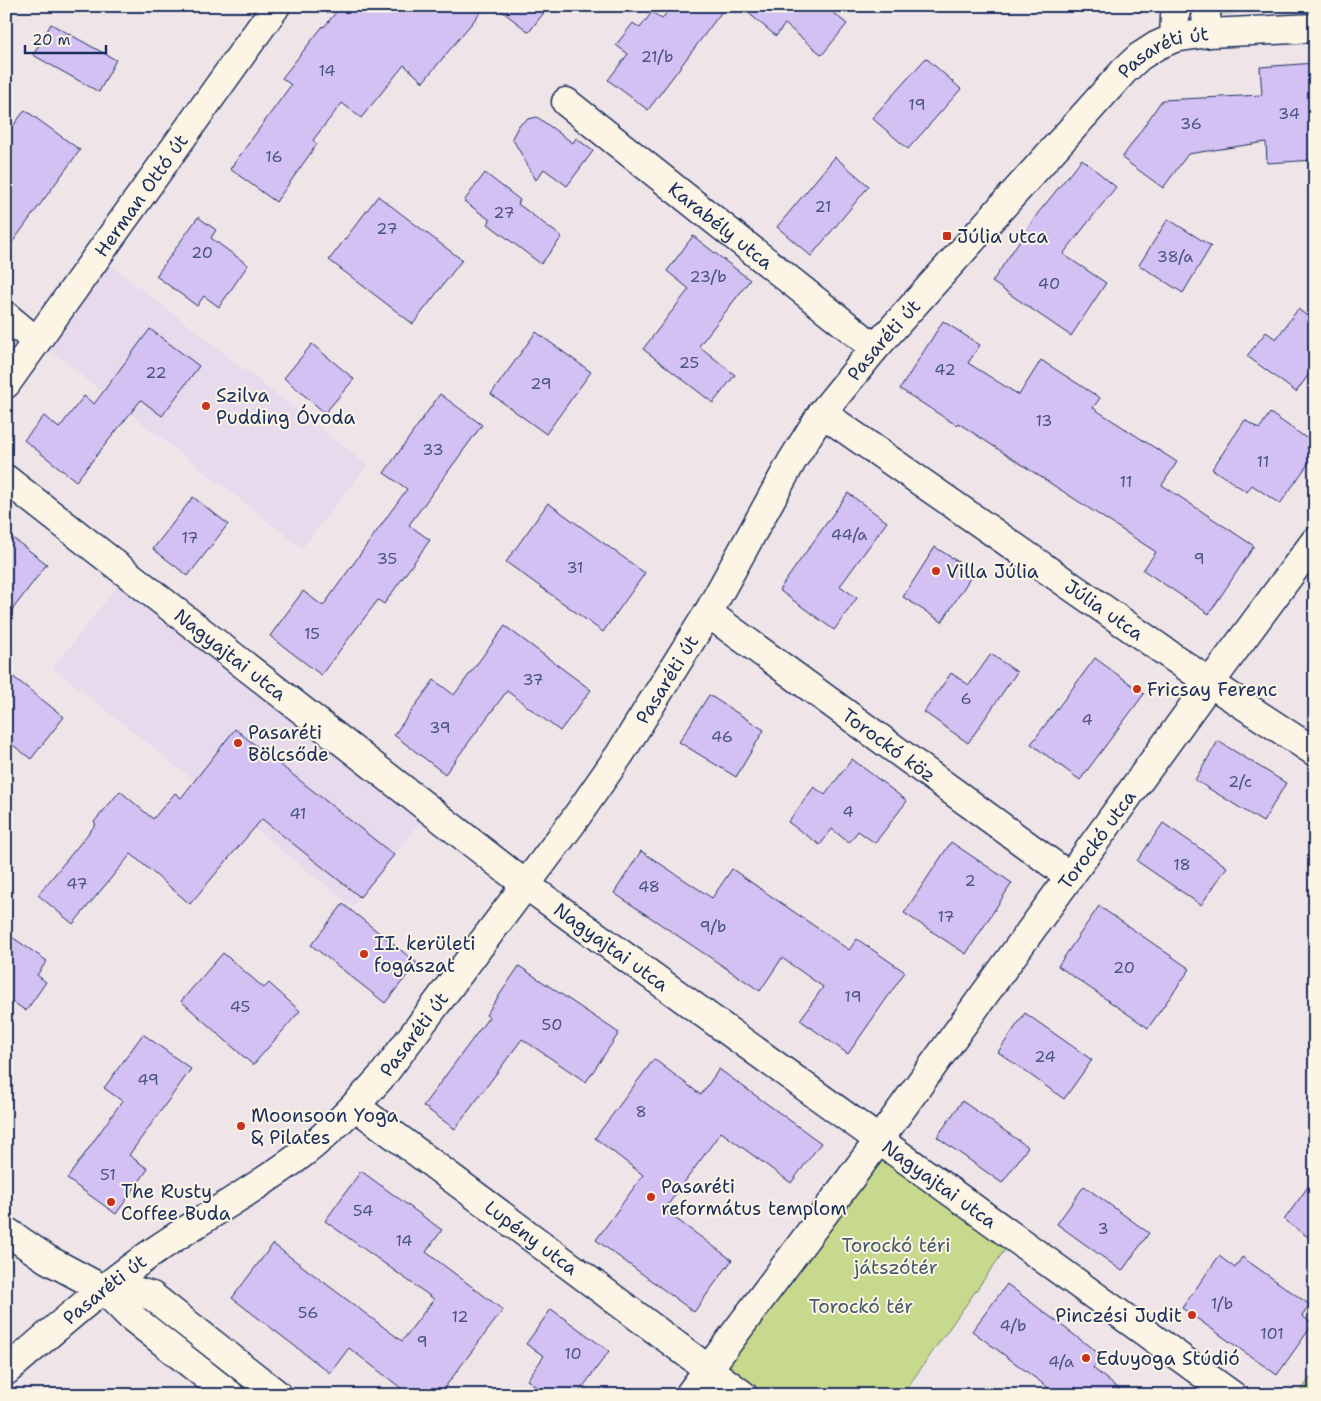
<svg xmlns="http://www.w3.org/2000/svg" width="1321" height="1401" viewBox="0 0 1321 1401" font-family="'Shantell Sans',sans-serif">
<rect width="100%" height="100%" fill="#efe5e9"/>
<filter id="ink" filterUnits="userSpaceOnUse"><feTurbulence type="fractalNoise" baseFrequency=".02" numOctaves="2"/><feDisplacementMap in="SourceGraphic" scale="10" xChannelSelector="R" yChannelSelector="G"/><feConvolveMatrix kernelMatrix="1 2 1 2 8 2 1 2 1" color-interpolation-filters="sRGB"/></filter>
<g filter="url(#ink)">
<!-- built -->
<path fill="#e6daec" d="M108,263l259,202 -65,83 -258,-202z
M123,579l300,239 -70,89 -300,-239z"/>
<!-- green -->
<path fill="#c6d98d" stroke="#708476" d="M1220,6h95l-95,8z
M879,1140l135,97 -112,158h-159l-34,-26z
M1315,1371v24h-17z"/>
<!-- building -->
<path fill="#d2c1f2" stroke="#1b2f5e" d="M341,6h145l-63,76 -19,-17 -43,53 -19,-15 -29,37 4,4 -41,58 -46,-33 61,-84 -9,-7 41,-52 1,1z
M495,6h54l-20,26z
M671,6h55l-78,104 -40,-30 20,-26 -12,-9 17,-22 7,5 12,-16 10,7z
M740,6h85l22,18 -25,31 -37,-31 -9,12z
M51,24l65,36 -17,32 -66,-37z
M926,58l35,31 -53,60 -36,-31z
M1315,63v97l-48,3 -1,-21 -78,12 -25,34 -41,-30 40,-58 100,-5 -2,-28z
M25,110l55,40 -74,101v-116z
M537,117l36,26 3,-5 17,13 -26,35 -23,-17 -8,11 -24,-42 7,-13 9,-6z
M835,157l34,29 -58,70 -34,-29z
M1082,159l34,28 -53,67 43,29 -35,53 -79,-54 46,-69z
M485,173l35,27 -2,4 44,33 -21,27 -53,-40 2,-4 -26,-19z
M378,196l84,64 -49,64 -84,-64z
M198,217l18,13 -5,8 37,27 -29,42 -15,-11 -7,10 -41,-30z
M1168,219l43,27 -28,47 -44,-28z
M693,236l57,44 -51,66 36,29 -22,28 -70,-54 46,-60 -22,-18z
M1298,309l17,13v44l-19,26 -49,-36 19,-24 10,7z
M943,321l37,24 -12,18 51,32 22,-35 59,38 -7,10 84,54 -15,23 92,61 -45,68 -66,-44 13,-18 -198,-129 -2,2 -56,-36z
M150,329l49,37 -37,50 -21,-16 -65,81 -52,-41 20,-24 15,12 25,-32 10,8z
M536,332l55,40 -45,62 -55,-40z
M312,344l42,35 -29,34 -41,-35z
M440,394l42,31 -73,100 21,15 -46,64 -6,-4 -57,75 -51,-39 33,-45 20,15 84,-117 -23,-16z
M1270,413l45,31v10l-35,50 -28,-19 -5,7 -35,-23 33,-49 14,9z
M848,493l39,29 -47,64 17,12 -23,32 -55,-40z
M193,497l35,27 -40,52 -35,-27z
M548,503l97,70 -42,59 -97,-70z
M6,533l41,31 -41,54z
M935,547l39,25 -32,50 -39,-25z
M505,626l86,64 -31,41 -53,-40 -62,83 -51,-39 40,-55 20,15z
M991,654l26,18 -49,71 -44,-31 27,-39 18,12z
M1095,658l49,36 -64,86 -49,-36z
M6,671l58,46 -33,42 -25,-19z
M709,695l55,35 -28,47 -57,-35z
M235,729l159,126 -34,42 -98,-78 -72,85 -59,-50 -58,70 -35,-29 58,-71 -2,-2 26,-31 33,28 22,-26 6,5z
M1218,741l68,42 -23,39 -68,-42z
M852,759l55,42 -32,42 -17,-12 -9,12 -17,-14 -12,16 -32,-23 26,-35 11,8z
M1163,823l64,44 -26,38 -64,-44z
M951,842l61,41 -46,71 -62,-41z
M641,851l71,47 20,-29 117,81 8,-11 48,33 -57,82 -48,-34 23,-33 -41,-29 -22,33 -146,-98z
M343,904l74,59 -32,40 -74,-58z
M1099,906l91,63 -42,59 -90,-62z
M6,933l41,28 -10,14 9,7 -20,29 -20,-14z
M223,953l41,35 5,-5 31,28 -47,54 -72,-64z
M519,966l100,67 -33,49 -64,-43 -67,90 -32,-23 66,-89 -3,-2z
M1025,1013l67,47 -28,39 -66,-47z
M143,1034l48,35 -62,86 19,14 -32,45 -49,-35 55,-78 -18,-13z
M654,1059l47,36 18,-26 102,74 -30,40 -70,-51 -57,78 68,50 -38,52 -98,-72 47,-65 -48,-37z
M962,1101l66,46 -26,36 -65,-46z
M361,1171l81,59 -16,22 77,58 -64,85h-29l-61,-47 -19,25 -98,-75 41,-54 129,97 32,-42 -109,-78z
M1315,1177v65l-31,-22z
M1084,1186l65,47 -27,38 -65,-47z
M1219,1256l16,12 7,-11 68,48 -8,11 11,8 -36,51 -95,-67z
M1007,1284l95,72 -9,12 33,27h-68l-86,-64z
M551,1309l58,42 -32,44h-29l-21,-15 17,-24 -18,-12z"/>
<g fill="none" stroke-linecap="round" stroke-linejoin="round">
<defs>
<g id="street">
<path d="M1205,6l3,27"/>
<path d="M1174,38l1,-22 2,-10"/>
<path id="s1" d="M566,102l309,246"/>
<path d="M6,316l30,25"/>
<path id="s2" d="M6,384l270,-378"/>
<path id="s3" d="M822,413l388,270 105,69"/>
<path id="s4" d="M6,479l520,406 706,510"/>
<path id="s5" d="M708,613l361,263"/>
<path id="s6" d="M355,1106l388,289"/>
<path id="s7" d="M689,1395l190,-255 331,-457 105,-142"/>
</g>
<g id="secondary">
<path d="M6,1231l41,28 56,30 26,26 101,80"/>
<path d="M103,1289l29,1 20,6 126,99"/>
<path id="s8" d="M6,1371c48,-41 95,-83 147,-119 49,-34 102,-62 149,-98 30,-23 56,-51 81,-79l189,-252 48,-69 88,-141 84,-152 30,-48 53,-65 249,-277 15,-14 17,-11 18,-8 34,-5 107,-5"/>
</g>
</defs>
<!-- street casing -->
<use href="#street" stroke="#1b2f5e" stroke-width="31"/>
<!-- secondary casing -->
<use href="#secondary" stroke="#1b2f5e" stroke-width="31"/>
<!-- street -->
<use href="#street" stroke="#fcf5e5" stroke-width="28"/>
<!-- secondary -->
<use href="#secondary" stroke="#fcf5e5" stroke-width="28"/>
</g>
</g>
<!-- markers -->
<g fill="#c8321e" stroke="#fcf5e5" stroke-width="2">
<rect x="942" y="231" width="10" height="10" rx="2.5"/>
<circle cx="206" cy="406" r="5"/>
<circle cx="936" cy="571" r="5"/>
<circle cx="1137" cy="689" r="5"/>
<circle cx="238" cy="743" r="5"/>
<circle cx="364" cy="954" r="5"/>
<circle cx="241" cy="1126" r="5"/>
<circle cx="651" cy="1197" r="5"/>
<circle cx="111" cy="1202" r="5"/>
<circle cx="1192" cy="1315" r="5"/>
<circle cx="1086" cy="1358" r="5"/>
</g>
<g text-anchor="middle" stroke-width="4" stroke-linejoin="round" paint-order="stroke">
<!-- number labels -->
<g font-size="16" fill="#495483">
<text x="657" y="62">21/b</text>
<text x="327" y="76">14</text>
<text x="917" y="110">19</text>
<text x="1289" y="119">34</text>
<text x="1191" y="129">36</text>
<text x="274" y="162">16</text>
<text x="823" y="212">21</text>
<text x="504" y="218">27</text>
<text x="387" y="234">27</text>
<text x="202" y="258">20</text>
<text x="1175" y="262">38/a</text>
<text x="708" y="282">23/b</text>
<text x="1049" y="289">40</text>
<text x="689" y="368">25</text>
<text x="945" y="375">42</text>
<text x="156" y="378">22</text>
<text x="541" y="389">29</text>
<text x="1044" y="426">13</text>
<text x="433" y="455">33</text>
<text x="1263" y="467">11</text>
<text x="1126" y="487">11</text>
<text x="849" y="540">44/a</text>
<text x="190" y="543">17</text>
<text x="387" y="564">35</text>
<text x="1199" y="564">9</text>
<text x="575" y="573">31</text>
<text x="312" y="639">15</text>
<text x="533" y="685">37</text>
<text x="966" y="704">6</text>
<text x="1087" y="725">4</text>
<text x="440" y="733">39</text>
<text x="722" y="742">46</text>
<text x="1240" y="787">2/c</text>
<text x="848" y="817">4</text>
<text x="298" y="819">41</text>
<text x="1182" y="870">18</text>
<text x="970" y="886">2</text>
<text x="77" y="889">47</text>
<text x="649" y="892">48</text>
<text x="946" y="922">17</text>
<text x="713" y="932">9/b</text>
<text x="1124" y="973">20</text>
<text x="853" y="1002">19</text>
<text x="240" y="1012">45</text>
<text x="552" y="1030">50</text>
<text x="1045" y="1062">24</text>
<text x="148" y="1085">49</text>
<text x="641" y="1117">8</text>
<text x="108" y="1180">51</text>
<text x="363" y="1216">54</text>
<text x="1103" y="1234">3</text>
<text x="404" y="1246">14</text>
<text x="1222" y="1309">1/b</text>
<text x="308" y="1318">56</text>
<text x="460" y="1322">12</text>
<text x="1013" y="1331">4/b</text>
<text x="1272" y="1339">101</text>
<text x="422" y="1347">9</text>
<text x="573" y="1359">10</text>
<text x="1061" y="1367">4/a</text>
</g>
<!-- street labels -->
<g font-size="19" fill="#1b2f5e" stroke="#fcf5e5">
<text dy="7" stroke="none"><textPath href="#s8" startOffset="1778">Pasaréti út</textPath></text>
<text dy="7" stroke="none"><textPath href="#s2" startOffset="232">Herman Ottó út</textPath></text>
<text dy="7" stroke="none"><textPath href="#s1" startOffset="198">Karabély utca</textPath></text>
<text dy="7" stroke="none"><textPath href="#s8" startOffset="1372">Pasaréti út</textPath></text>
<text dy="7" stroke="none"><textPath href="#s3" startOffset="344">Júlia utca</textPath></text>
<text dy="7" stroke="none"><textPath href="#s4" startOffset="285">Nagyajtai utca</textPath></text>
<text dy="7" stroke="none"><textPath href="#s8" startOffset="968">Pasaréti út</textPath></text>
<text dy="7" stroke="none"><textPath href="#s5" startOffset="224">Torockó köz</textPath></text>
<text dy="7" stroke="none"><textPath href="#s7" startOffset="689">Torockó utca</textPath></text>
<text dy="7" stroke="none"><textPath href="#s4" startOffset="765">Nagyajtai utca</textPath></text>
<text dy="7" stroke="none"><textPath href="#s8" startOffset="532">Pasaréti út</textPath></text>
<text dy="7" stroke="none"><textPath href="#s4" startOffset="1170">Nagyajtai utca</textPath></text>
<text dy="7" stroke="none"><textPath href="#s6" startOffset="220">Lupény utca</textPath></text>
<text dy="7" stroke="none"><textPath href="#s8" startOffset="128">Pasaréti út</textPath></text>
</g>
<!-- poi labels -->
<g font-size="19" fill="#1b2f5e" stroke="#fcf5e5" text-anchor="start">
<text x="957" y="243">Júlia utca</text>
<text x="216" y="402">Szilva<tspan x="216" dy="22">Pudding Óvoda</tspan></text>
<text x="946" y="578">Villa Júlia</text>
<text x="1147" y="696">Fricsay Ferenc</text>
<text x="248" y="739">Pasaréti<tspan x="248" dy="22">Bölcsőde</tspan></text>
<text x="374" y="950">II. kerületi<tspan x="374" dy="22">fogászat</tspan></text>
<text x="251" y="1122">Moonsoon Yoga<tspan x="251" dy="22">&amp; Pilates</tspan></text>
<text x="661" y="1193">Pasaréti<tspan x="661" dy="22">református templom</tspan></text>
<text x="121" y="1198">The Rusty<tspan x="121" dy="22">Coffee Buda</tspan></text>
<text x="1182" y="1322" text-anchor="end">Pinczési Judit</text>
<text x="1096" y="1365">Eduyoga Stúdió</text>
</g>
<!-- park labels -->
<g font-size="19" fill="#465a6a" stroke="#fcf5e5">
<text x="896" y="1252">Torockó téri<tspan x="896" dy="22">játszótér</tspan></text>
<text x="861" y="1313">Torockó tér</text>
</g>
</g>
<!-- margin -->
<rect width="1321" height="1401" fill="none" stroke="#fcf5e5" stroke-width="25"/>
<rect x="12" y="12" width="1296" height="1376" fill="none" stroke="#1b2f5e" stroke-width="2" filter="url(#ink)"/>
<!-- scale -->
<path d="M25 45v8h81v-8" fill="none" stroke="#1b2f5e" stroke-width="2.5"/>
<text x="32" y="45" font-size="15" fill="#1b2f5e" stroke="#fcf5e5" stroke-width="4" paint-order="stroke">20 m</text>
</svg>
